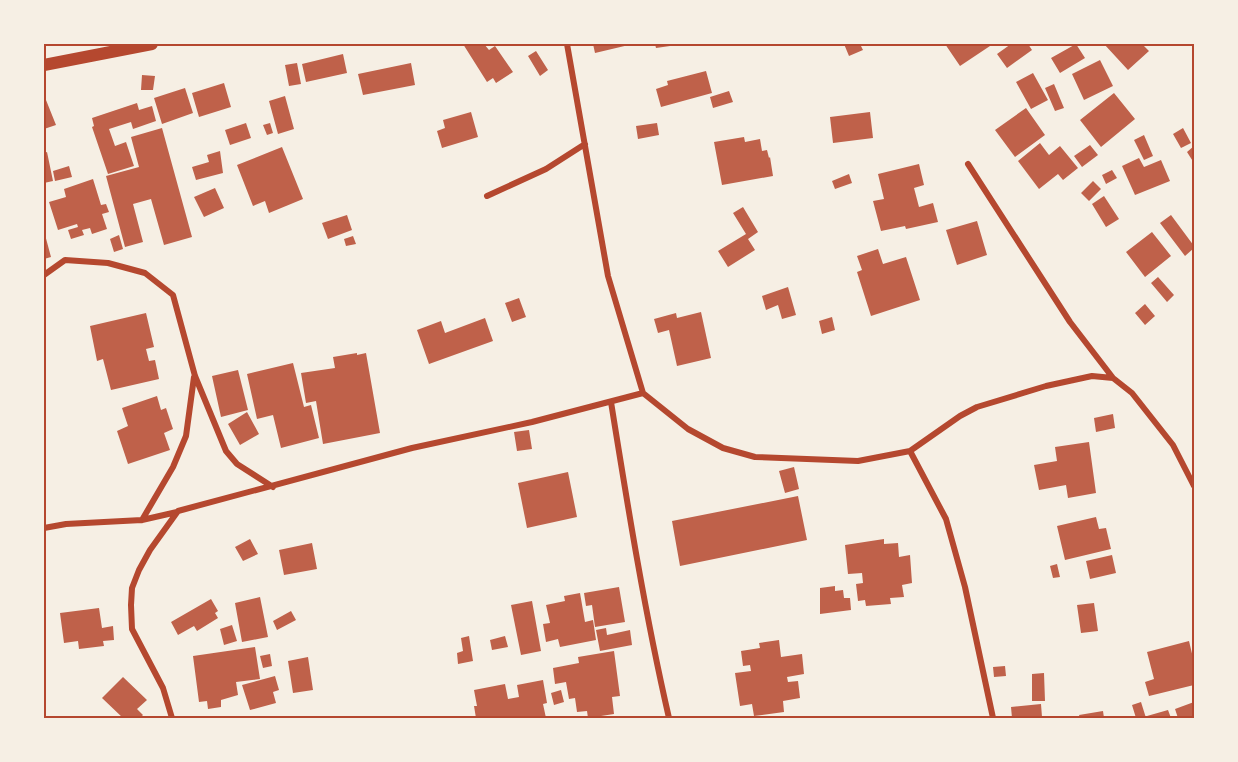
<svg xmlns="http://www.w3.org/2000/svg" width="1238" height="762" viewBox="0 0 1238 762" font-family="Roboto,sans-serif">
<rect width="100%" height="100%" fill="#f6efe4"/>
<!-- building -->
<path fill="#bf614a" d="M463,44h21l5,6 6,-4 18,26 -17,11 -3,-5 -6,4z
M593,44h40l-38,9z
M655,44h22v1l-21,3z
M844,44h16l3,6 -14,6z
M945,44h48l-33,22z
M1011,44h17l4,6 -25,18 -10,-14z
M1076,44l9,14 -25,15 -9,-15z
M1104,44h38l7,7 -21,19z
M536,51l12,19 -8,6 -12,-20z
M343,54l4,19 -41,9 -4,-18z
M1100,60l13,26 -29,14 -12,-26z
M297,63l4,21 -12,2 -4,-21z
M411,63l4,22 -52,10 -5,-21z
M706,71l6,22 -51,14 -5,-18 12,-4 -1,-4z
M1033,73l15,27 -17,9 -15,-27z
M142,75l13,1 -2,14h-12z
M224,83l7,24 -32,10 -7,-24z
M1054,84l10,24 -9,3 -10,-23z
M185,88l8,25 -31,11 -8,-26z
M729,91l4,11 -20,6 -3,-11z
M1114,93l21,26 -34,28 -21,-27z
M44,95l12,30 -12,4z
M285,96l9,33 -16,5 -9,-33z
M137,103l2,7 13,-4 4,15 -23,8 -2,-7 -22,7 6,17 11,-4 8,24 -26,8 -16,-47 2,-1 -2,-8z
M1026,108l19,27 -30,22 -20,-27z
M471,112l7,25 -36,11 -5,-17 8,-3 -2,-8z
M870,112l3,26 -40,5 -3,-26z
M246,123l5,15 -21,7 -5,-15z
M270,123l3,10 -6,2 -4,-10z
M657,123l2,12 -21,4 -2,-13z
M162,128l30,109 -28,8 -13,-46 -18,5 10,38 -18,5 -19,-71 33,-9 -8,-30z
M1183,128l8,15 -10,5 -8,-14z
M1144,135l9,21 -9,4 -10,-20z
M744,137l1,5 15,-3 2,12 5,-1 2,8 1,-1 3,19 -51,9 -8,-43z
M1040,143l9,12 11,-9 18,22 -15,12 -5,-6 -19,15 -21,-28z
M1090,145l8,10 -16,12 -8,-11z
M1194,146v17l-7,-11z
M282,147l21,52 -34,14 -4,-12 -12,5 -16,-41z
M220,151l3,22 -27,7 -4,-13 17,-5 -2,-7z
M47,152l6,29 -9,2v-30z
M1139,158l5,9 17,-7 9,21 -35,14 -13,-29z
M919,164l5,21 -10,3 5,19 14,-4 5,19 -32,7 -1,-3 -24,5 -8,-30 11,-2 -6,-25z
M69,166l3,11 -17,4 -2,-10z
M1112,170l5,8 -11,6 -4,-9z
M849,174l3,9 -17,6 -3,-8z
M93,179l8,26 5,-1 3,8 -7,2 5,15 -15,5 -2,-6 -8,2 2,5 -13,4 -3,-9 10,-3 -1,-3 -19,6 -9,-28 17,-5 -2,-8z
M1093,181l8,8 -12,12 -8,-8z
M215,188l9,20 -20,9 -10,-20z
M1104,196l15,23 -13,8 -14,-23z
M743,207l15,25 -10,7 7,11 -27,17 -10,-16 28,-17 -13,-21z
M347,215l5,15 -24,9 -6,-16z
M1171,215l23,31v2l-9,8 -25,-33z
M977,221l10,34 -30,10 -11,-35z
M44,231l7,26 -7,2z
M1152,232l19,24 -26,21 -19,-25z
M119,235l4,14 -9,3 -4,-13z
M353,236l3,8 -10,2 -2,-7z
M878,249l5,15 23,-7 14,43 -49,16 -14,-44 5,-2 -5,-14z
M1158,277l16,18 -7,7 -16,-19z
M788,287l8,28 -14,4 -4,-14 -12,5 -4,-14z
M519,298l7,19 -14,5 -7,-19z
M1145,304l10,12 -10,9 -10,-12z
M701,312l10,46 -34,8 -8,-36 -11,3 -4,-14 22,-6 1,5z
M146,313l8,34 -8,2 3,12 6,-1 4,19 -48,11 -8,-31 -6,2 -7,-35z
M832,317l3,13 -13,4 -3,-13z
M485,318l8,23 -64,23 -12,-34 24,-9 4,12z
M357,353v2l9,-2 14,80 -57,11 -7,-43 -10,2 -5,-30 34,-5 -2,-11z
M293,363l11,44 7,-2 8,33 -38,10 -8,-33 -16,4 -10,-45z
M238,370l10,40 -27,7 -9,-41z
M157,396l4,14 5,-2 7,21 -9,4 6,17 -42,14 -11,-33 11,-5 -6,-18z
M247,412l12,22 -19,11 -12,-21z
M1113,414l2,14 -19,4 -2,-14z
M529,430l3,19 -15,2 -3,-19z
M1089,442l7,51 -28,5 -2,-13 -27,5 -5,-25 23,-4 -2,-14z
M794,467l5,22 -14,4 -6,-22z
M568,472l9,45 -50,11 -9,-45z
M798,496l9,44 -127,26 -8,-45z
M1096,517l3,12 7,-1 5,21 -46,11 -8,-34z
M250,539l8,15 -15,7 -8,-14z
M884,539v5l14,-1 1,14 11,-2 2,28 -10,2 2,12 -14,1 1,6 -25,2 -1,-6 -7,1 -2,-17 7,-1 -1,-10 -14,1 -3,-29z
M312,543l5,26 -33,6 -5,-25z
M1112,555l4,18 -26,6 -4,-18z
M1057,564l3,13 -7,1 -3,-12z
M835,586v5l8,-1 1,8h6l1,12 -31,4v-26z
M619,587l6,35 -30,5 -3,-22 -6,1 -2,-13z
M580,593l5,29 8,-2 3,20 -36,7 -2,-8 -12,3 -3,-18 7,-1 -4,-18 19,-4 -1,-5z
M260,597l8,40 -26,5 -7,-39z
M211,599l7,12 -3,2 3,5 -21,13 -3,-5 -16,9 -7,-13z
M532,601l9,50 -20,4 -10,-50z
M1094,603l4,28 -17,2 -4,-28z
M99,608l3,20 11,-2 1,14 -11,1 1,5 -25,3 -1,-8 -14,2 -4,-30z
M291,611l5,9 -19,10 -4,-9z
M232,625l5,16 -13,4 -4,-16z
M606,628l1,7 23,-5 2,15 -32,6 -4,-21z
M469,636l4,25 -15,3 -1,-11 6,-2 -2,-13z
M505,636l3,11 -16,3 -2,-10z
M779,640l2,17 21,-3 2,20 -17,3 1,5 10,-1 2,17 -17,3 1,11 -30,4 -2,-12 -12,2 -5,-33 16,-2 -1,-6 -7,1 -2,-15 19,-3 -1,-5z
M1189,641l5,21v23l-45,11 -4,-14 9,-3 -7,-27z
M255,647l5,32 -24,3 2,13 -17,5v7l-13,2 -1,-8 -8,1 -6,-46z
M614,651l6,45 -8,1 2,17 -26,4 -1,-7 -10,1 -2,-14 -6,1 -3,-17 -11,2 -2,-16 26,-5 -1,-6z
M270,654l2,12 -9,2 -3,-12z
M308,657l5,33 -20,3 -5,-32z
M1005,666l1,10 -12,1 -1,-10z
M1044,673l1,28h-13v-27z
M275,676l4,14 -6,2 3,11 -26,7 -8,-25z
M123,677l24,23 -10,9 6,6 -3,3h-17l-21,-20z
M543,680l4,23 -4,1 3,14h-70l-2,-12h3l-3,-16 31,-6 3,15 11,-2 -2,-12z
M561,690l3,12 -10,3 -3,-12z
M1141,702l5,16h-10l-4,-13z
M1194,702v16h-16l-3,-9z
M1041,704l1,13 -30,1 -1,-11z
M1168,710l3,8h-24v-2z
M1103,711l1,7h-24l-1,-3z"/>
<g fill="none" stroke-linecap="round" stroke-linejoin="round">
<!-- minor -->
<path stroke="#b5482f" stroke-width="6" d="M567,44l41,232 35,117 45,36 35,19 32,9 103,4 52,-10 50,-35 17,-9 69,-21 46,-10 21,2 19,15 41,52 21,41
M968,164l102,158 43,56
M487,196l59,-27 39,-25
M44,275l21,-15 43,3 37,10 28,22 22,81 31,75 11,13 36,23
M611,402c17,106 34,212 58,316
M910,451l36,68 19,68 28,131
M142,520l31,-53 13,-31 8,-59
M44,528l22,-4 76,-4 35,-8
M172,718l-9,-30 -31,-59 -1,-24 1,-17 7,-18 11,-20 28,-39 234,-63 120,-26 111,-29"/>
<!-- secondary -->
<path stroke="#b5482f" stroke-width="12" d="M44,65l108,-21"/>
</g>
<!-- border -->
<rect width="1238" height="762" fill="none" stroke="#f6efe4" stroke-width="90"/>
<rect x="45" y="45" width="1148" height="672" fill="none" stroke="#b5482f" stroke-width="2"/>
</svg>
